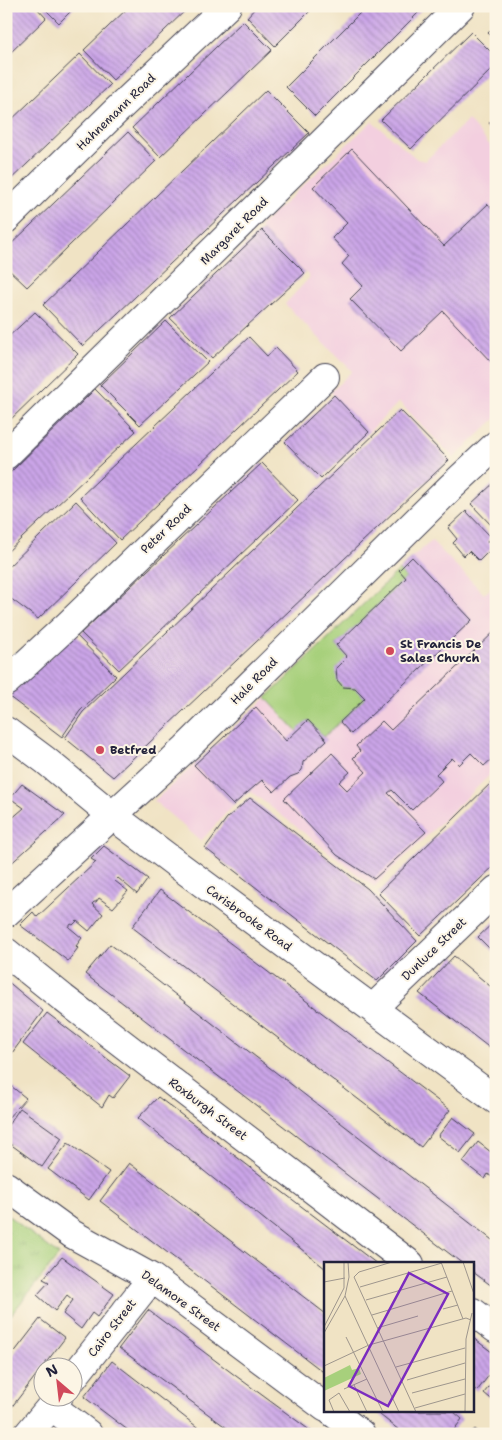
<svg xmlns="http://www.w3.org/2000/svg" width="502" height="1440" viewBox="0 0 502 1440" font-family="'Shantell Sans',sans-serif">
<defs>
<pattern id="grass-tufts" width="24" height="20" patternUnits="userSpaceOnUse" patternTransform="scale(1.25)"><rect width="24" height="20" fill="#a7d07c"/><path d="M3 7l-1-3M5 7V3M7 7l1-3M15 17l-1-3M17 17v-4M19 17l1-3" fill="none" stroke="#8fb26c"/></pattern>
<pattern id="building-back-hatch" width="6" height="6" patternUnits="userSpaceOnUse" patternTransform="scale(1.25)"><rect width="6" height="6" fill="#cba5e8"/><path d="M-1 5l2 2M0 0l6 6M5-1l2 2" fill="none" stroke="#a486bd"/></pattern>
</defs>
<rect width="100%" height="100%" fill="#fcf5e5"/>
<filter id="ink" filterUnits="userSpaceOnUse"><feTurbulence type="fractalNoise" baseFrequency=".02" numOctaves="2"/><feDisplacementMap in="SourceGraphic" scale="10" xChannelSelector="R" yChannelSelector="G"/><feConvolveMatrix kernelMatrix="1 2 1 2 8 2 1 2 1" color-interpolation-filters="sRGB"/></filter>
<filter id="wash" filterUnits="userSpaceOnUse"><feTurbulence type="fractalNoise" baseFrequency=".0096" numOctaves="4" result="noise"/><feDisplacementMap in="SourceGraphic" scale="20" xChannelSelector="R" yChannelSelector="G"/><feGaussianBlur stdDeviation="1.12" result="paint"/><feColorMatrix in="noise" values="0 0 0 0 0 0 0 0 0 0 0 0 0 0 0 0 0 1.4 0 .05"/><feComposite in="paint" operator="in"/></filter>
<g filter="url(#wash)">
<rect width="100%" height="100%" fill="#f0e3c4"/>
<!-- built -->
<path fill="#f3cfdf" d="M468,120l28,32v266l-42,40 -55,-56 -30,30 -38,-40 21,-21 -67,-67 25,-27 -51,-50 113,-106 45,38 8,2z
M432,541l52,53 12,-9v184l-122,118 -124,-96 12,-11 -38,-43 42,-39 30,33 12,-11 16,16 16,-14 11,12 120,-113 -59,-64z
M194,765l39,40 -32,36 -47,-40z"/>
<!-- grass -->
<path fill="url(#grass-tufts)" stroke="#64795c" d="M6,1214l53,41 -53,66z"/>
<!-- garden -->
<path fill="#a7d07c" stroke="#64795c" d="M399,570l7,8 -70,67 11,12 -4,30 12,1 10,10 -41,39 -16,-17 -11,11 -31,-33z"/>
<g id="blocks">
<!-- building -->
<path fill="url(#building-back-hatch)" d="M16,6h19l11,12 -40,39v-41z
M42,6h34l-17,17z
M130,6h60l-77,74 -29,-30z
M257,6h58l-40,40 -28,-29z
M367,6h58l-110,110 -29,-29z
M243,21l29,29 -112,107 -28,-29z
M496,25v15l-8,-7z
M471,32l25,25v8l-85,84 -30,-29z
M80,54l30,31 -104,99v-59z
M266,90l43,43 -226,213 -40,-41z
M496,117v14l-7,-8z
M128,132l28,29 -129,126 -21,-20v-18z
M352,149l92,97 44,-42 8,9v146l-4,4 -49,-52 -42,40 -51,-52 13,-13 -21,-22 7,-8 -17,-18 15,-15 -34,-36z
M262,230l43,43 -93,85 -42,-40z
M35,312l43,42 -72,70v-85z
M166,321l42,41 -68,63 -40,-40z
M249,337l18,19 9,-8 22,23 -178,169 -40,-43z
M95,389l41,42 -130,122v-76z
M334,395l35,37 -48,47 -36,-37z
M400,410l49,50 -336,317 -48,-39 18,-26z
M262,463l36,37 -179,170 -38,-37z
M496,481v43l-3,3 -22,-23z
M76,501l40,42 -78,76 -32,-24v-26z
M466,511l25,26 -4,4 6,6 -14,14 -10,-10 -5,5 -11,-13 4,-4 -9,-11z
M412,557l60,63 -121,114 -11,-12 25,-24 -10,-10 -12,-1 -6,-7 -1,-12 11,-11 -11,-12 70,-67 -7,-8z
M6,614l5,4 -5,6z
M496,630v125l-12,11 -13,-13 -12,12 -7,-7 -16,16 6,7 -30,29 -20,-20 -4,3 38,39 -52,47 -37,-24 -53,-56 48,-46 18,19 -11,10 8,8 19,-18 -13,-14 7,-7 -4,-5 26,-25 9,9z
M75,634l41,42 -36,35 -18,26 -54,-41z
M256,707l30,34 22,-21 19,20 -24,22 -1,8 -4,4 -8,3 -16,15 -12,-12 -29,25 -39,-40z
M496,778v86l-76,72 -42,-43z
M22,784l43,31 -59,53v-51l4,3 14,-12 -14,-10z
M250,798l118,91 49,52 -40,40 -172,-133 22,-30z
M104,846l44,33 -11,15 -19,-16 -3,3 13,10 -15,17 -14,-10 -3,4h-2l-2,2 11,10 -14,17 -12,-10 -4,4 -2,-1 -2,3 13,11 -6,8 2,2 -10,13 -48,-36 13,-13 4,5 59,-55 -5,-3z
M160,890l290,220 -29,37 -289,-220z
M496,920v35l-18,-18z
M110,944l386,299v46l-23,-17v-8h-10l-378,-290z
M454,956l42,35v62l-77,-60z
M6,980l37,31 -31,42 -6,-4z
M47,1013l83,63 -17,22 -4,-3 -7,12 -79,-63z
M6,1082l20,16 -20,22z
M158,1097l219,167h-51v5l-188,-151z
M20,1108l42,30 -20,29 -36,-26v-13z
M453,1117l22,17 -15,19 -22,-17z
M478,1142l18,14v24l-8,-6 -3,5 -22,-17z
M68,1143l41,29 -20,28 -41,-31z
M129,1163l197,151v60l-226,-173z
M62,1257l52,37 -17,23 -5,-4 -11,16 -18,-15 10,-14 -6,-5 -12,16 -18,-16 12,-13 -6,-3z
M148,1310l88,66 79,58h-80l-116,-86z
M40,1319l25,19 -58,75 -1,-50z
M473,1338l23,17v11l-19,25 -4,-3z
M112,1361l61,47 33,26h-73l-49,-37z
M496,1378v25l-12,-10z
M375,1411h78l9,8 -11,15h-47z
M475,1429l6,5h-12z"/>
</g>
</g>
<g filter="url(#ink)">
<use href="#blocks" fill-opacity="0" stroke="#413f50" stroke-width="1"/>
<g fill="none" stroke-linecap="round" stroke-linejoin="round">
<defs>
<path id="minor" d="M6,219l109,-107 112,-106
M6,455l455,-449
M6,682l63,-58 256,-247
M6,731l39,29 68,56 65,49 318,235
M6,952l57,46 347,266
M373,1008l123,-118
M6,1186l66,48 80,44 174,130
M473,1312l23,17
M72,1379l80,-101
M51,1406l37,28
M331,1411l30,23
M28,1434l30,-36"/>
<path id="major" d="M6,913l180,-165 265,-261 45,-42"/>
</defs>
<!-- minor casing -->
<use href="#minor" stroke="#413f50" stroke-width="30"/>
<!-- major casing -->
<use href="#major" stroke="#413f50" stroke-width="30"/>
<!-- minor -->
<use href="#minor" stroke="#fff" stroke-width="28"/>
<!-- major -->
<use href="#major" stroke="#fff" stroke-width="28"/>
</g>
</g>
<!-- markers -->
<g fill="#d1495b" stroke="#fcf5e5" stroke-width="2">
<circle cx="390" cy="651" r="5"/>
<circle cx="100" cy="750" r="5"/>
</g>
<g text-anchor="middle" stroke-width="4" stroke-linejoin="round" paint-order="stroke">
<!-- street labels -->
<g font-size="12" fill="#22223b" stroke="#fcf5e5">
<text transform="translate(116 112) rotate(-44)" y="4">Hahnemann Road</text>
<text transform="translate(234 231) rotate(-45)" y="4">Margaret Road</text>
<text transform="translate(166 529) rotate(-44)" y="4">Peter Road</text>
<text transform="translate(254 681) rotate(-45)" y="4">Hale Road</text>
<text transform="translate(249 918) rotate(36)" y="4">Carisbrooke Road</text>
<text transform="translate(434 949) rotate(-44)" y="4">Dunluce Street</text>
<text transform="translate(208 1109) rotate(37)" y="4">Roxburgh Street</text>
<text transform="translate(181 1301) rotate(36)" y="4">Delamore Street</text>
<text transform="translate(112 1328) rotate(-52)" y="4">Cairo Street</text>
</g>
<!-- poi labels -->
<g font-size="12" font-weight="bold" fill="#22223b" stroke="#fcf5e5" text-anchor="start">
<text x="400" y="648">St Francis De<tspan x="400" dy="14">Sales Church</tspan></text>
<text x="110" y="754">Betfred</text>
</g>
</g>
<!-- overview -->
<g transform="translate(324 1262)">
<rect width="150" height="150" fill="#f0e3c4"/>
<path d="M26,103l2,5 7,-2 2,6 -37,17v-13z" fill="#a7d07c"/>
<path fill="none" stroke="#9e968d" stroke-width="1" d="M117,0l22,57M139,0l11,32M30,15l62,135M30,15l5,-5 33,-10M0,20l21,-4M36,25l82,-24M21,34l54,116M42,38l81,-23M119,47l15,-4M48,53l80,-24M0,65l20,-39v-26M53,66l41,-12M0,71l21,-37 4,-19 -1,-15M22,75l37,75M0,104l45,-21 97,-27 5,2M72,105l69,-19M83,118l58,-17M30,123l13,27M20,127l23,-10M88,131l53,-14M91,146l50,-14M10,150l-5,-12 10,-7 11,19M141,150l1,-73 6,-26"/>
<path fill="#7b2cbf" fill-opacity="0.15" stroke="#7b2cbf" stroke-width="2.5" d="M85,11l39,21 -60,112 -39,-20z"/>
<rect width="150" height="150" fill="none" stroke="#22223b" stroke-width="2.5"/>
</g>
<!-- margin -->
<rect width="502" height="1440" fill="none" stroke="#fcf5e5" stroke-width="25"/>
<!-- north arrow -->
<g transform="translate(58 1382) rotate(332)"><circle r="24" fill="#fcf5e5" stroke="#a5a1a1"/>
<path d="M0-4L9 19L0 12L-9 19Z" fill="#d1495b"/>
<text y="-8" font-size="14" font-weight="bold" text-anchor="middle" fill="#22223b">N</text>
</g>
</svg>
